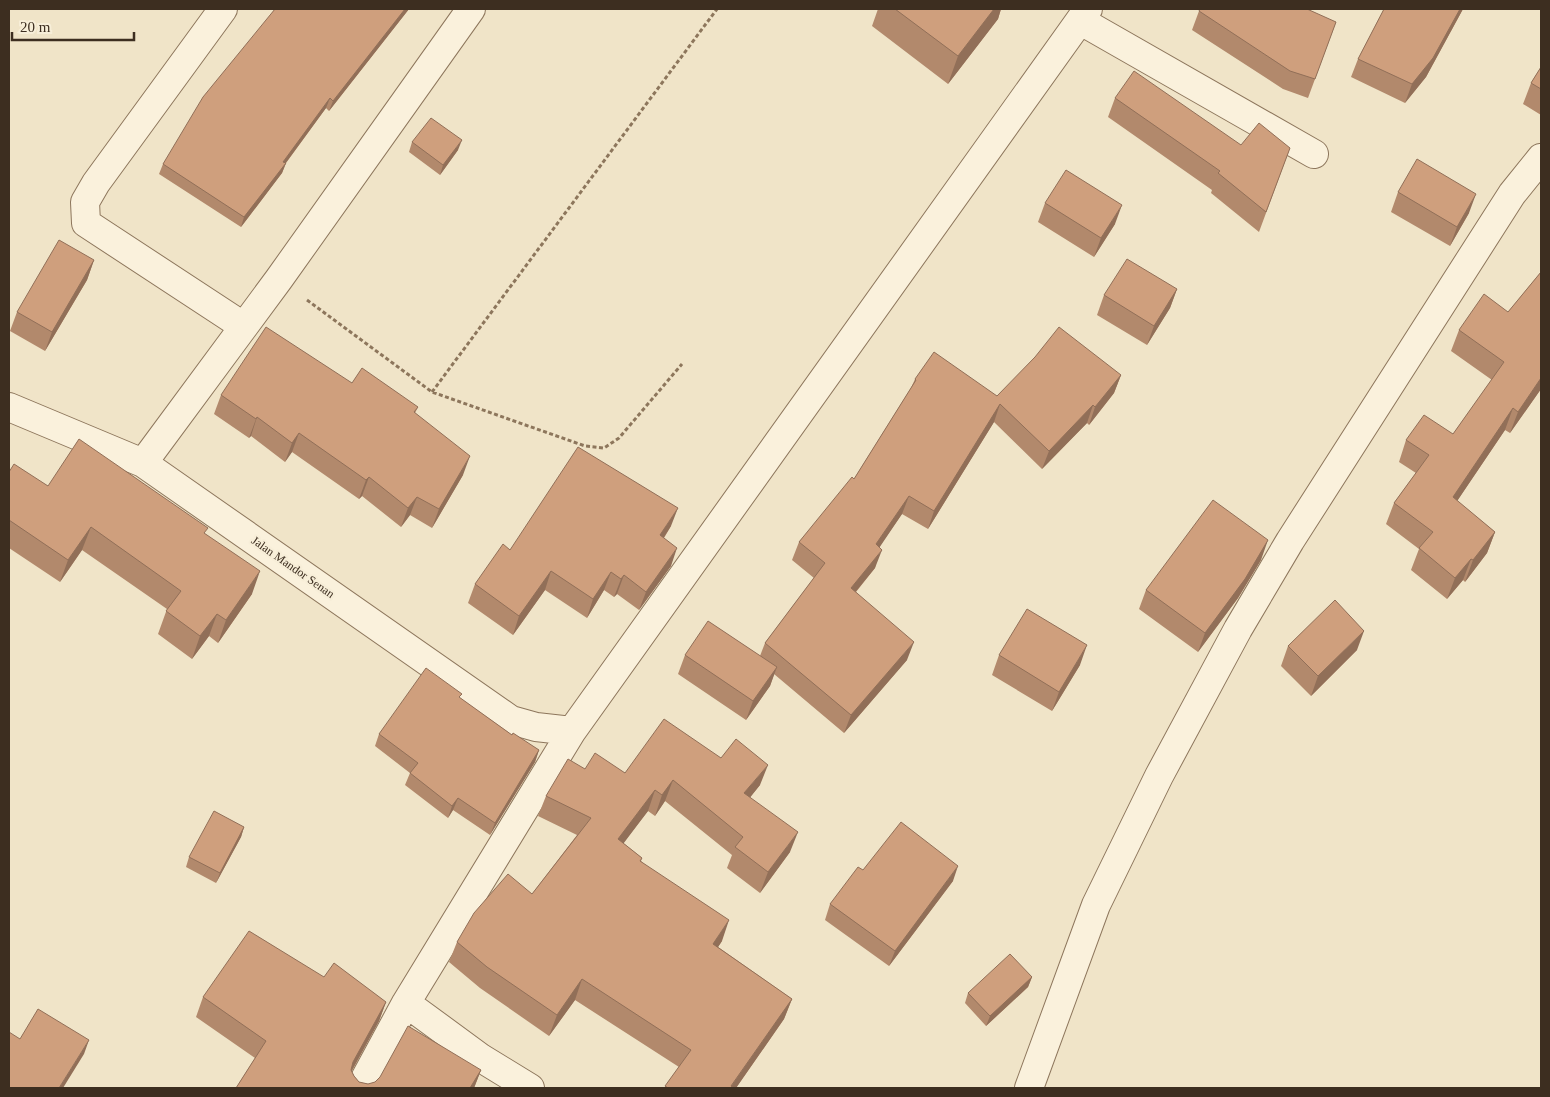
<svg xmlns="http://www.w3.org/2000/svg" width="1550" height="1097" viewBox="0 0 1550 1097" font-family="Georgia,serif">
<rect width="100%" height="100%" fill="#f0e4c8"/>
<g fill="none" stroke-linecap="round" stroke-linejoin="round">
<defs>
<path id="minor" d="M223,9l-127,174 -11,19 1,21 157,103
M1081,21l233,133
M9,407l134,56 368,257 25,7 36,4
M143,463l136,-184 192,-270
M360,1088l46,-85
M530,1088l-49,-30 -75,-55 166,-272 516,-722
M1029,1088l67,-183 63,-129 79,-147 52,-88 222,-347 29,-36"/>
</defs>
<!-- minor casing -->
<use href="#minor" stroke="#8d765c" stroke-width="30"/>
<!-- path -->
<path stroke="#8d765c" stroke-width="3" stroke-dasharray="4 2.5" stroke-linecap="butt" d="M307,300l125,92 153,54 19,2 15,-10 63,-74
M432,392l285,-383"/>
<!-- minor -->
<use href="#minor" stroke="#faf1dc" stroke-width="28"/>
</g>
<!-- wall -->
<path fill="#b2896c" d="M275,9h134l-80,102 -3,-3 -40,55 -4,10 -41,54 -82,-53 4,-10z
M878,9h123l-3,10 -50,65 -76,-58z
M1384,9h79l-37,68 -21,26 -54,-26 7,-18z
M1199,11l137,11 -28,76 -25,-9 -91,-59z
M1541,67v48l-18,-11 8,-21z
M1115,98l126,47 49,3 -31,84 -48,-39 1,-3 -104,-73z
M412,142l46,8 -18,25 -31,-23z
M1398,192l71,21 -19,33 -59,-34z
M1045,203l70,21 -21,33 -56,-35z
M94,260l-7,20 -42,71 -35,-20 7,-19z
M1541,272v117l-31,44 -5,-3 -48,71 38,31 -8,21 -22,29 -2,-2 -16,19 -36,-29 8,-21 -33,-25 8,-21 22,-30 -17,-11 7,-22 47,-6 39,-54 -41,-29 8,-21 49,-18z
M1177,289l-7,19 -23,37 -50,-30 7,-20z
M1121,375l-7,18 -25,32 -2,-2 -45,46 -48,-47 -66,107 -26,-15 -23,33 -4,21 -19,24 51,68 -63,73 -70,-59 -4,12 -24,34 -68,-46 7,-19 75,1 5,-13 49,-65 -22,-18 7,-18 55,-63 57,-91 4,-9 82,17z
M352,383l66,24 -3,6 48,62 -31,53 -22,-13 -9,12 -39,-31 -3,3 -67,-47 -7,10 -34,-26 -2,2 -35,-24 7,-19z
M9,472l39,14 157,48 47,60 -34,49 -9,-7 -17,23 -34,-25 9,-25 -85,-59 -22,32 -51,-34z
M671,526l-7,12 7,28 -32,44 -22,-16 -3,3 -10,-7 -17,28 -42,-28 -32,45 -45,-32 7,-19 35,-34z
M1261,560l-23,38 -40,54 -59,-43 7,-19z
M1288,646l69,4 -46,46 -30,-30z
M999,655l81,10 -28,46 -60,-36z
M460,698l52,37 27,15 -4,12 -45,73 -37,-25 -5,8 -43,-33 5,-12 -35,-27 4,-12z
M585,769l175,16 -10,12 40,55 -30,41 -33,-25 5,-13 -67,-54 -10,15 -7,-5 -25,32 19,15 -1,3 81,80 -4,6 74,52 -8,20 -48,69h-72l15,-21 -104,-67 -26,36 -69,-48 -31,-26 8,-20 75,-48 45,-59 -39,-19 8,-20z
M244,827l-3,10 -25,46 -30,-16 3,-10z
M863,870l90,11 -64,85 -64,-46 5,-16z
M324,977l62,25 -7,19 -27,50 2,5 5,6 9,2 113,-14 -7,18h-238l19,-30 -59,-41 7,-20z
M1032,977l-4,10 -42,39 -21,-23 3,-10z"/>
<!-- shaded-wall -->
<path fill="#916f58" d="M405,9h4l-80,102 4,-10z
M994,9h7l-3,10 -50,65 10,-28z
M1460,9h3l-37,68 -21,26 7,-19z
M330,98l-4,10 -41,56 1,-1 -4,10 -41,54 3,-10 39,-55z
M462,140l-4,10 -18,25 3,-10z
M1476,194l-7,19 -19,33 7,-19z
M1122,205l-7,19 -21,33 7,-19z
M94,260l-7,20 -42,71 7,-19z
M1177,289l-7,19 -23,37 7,-19z
M1121,375l-7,18 -25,32 6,-18z
M1541,378v11l-31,44 8,-21z
M1000,404l-6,18 -66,107 6,-18z
M1093,405l-6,18 -45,46 7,-18z
M1513,408l-8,22 -60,89 8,-22z
M257,417l-6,19 -2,2 7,-19z
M299,433l-7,19 -7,10 7,-19z
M470,456l-7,19 -31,53 7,-19z
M369,477l-7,19 -3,3 7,-19z
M909,496l-7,18 -33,49 7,-19z
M417,497l-7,18 -9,12 7,-19z
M678,508l-7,18 -17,27 6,-18z
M91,527l-9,23 -22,32 8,-22z
M1495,532l-8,21 -22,29 8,-22z
M1268,540l-7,20 -23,38 -40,54 7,-19z
M677,548l-6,18 -32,44 7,-18z
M882,550l-7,18 -31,38 7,-18z
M1471,559l-8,21 -16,19 8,-21z
M260,571l-8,23 -34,49 8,-23z
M551,571l-6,19 -32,45 6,-19z
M611,572l-7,18 -17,28 6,-19z
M624,575l-7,19 -3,3 7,-18z
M217,614l-8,22 -17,23 8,-23z
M1364,631l-7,19 -46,46 7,-20z
M914,642l-7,18 -63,73 7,-18z
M1087,645l-7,20 -28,46 7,-19z
M777,667l-7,19 -24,34 7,-19z
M539,750l-4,12 -45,73 5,-12z
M768,765l-8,20 -23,29 7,-21z
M673,780l-8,21 -10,15 7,-21z
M655,790l-7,21 -37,49 7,-21z
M458,798l-5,12 -5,8 4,-12z
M244,827l-3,10 -25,46 4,-10z
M798,832l-8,20 -30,41 8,-21z
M958,866l-5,15 -64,85 6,-15z
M729,920l-7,21 -16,24 7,-21z
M1032,977l-4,10 -42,39 4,-10z
M582,979l-7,21 -26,36 8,-21z
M792,999l-8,20 -48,69h-6z
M386,1002l-7,19 -33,60 7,-19z
M89,1040l-5,14 -21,34h-4z
M481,1070l-7,18h-4z"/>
<!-- building -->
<path fill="#cf9f7d" stroke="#916f58" d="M275,9h130l-72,92 -3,-3 -47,64 3,1 -42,54 -81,-53 40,-67z
M895,9h99l-36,47z
M1200,9h107l29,13 -21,57 -25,-8 -91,-60z
M1384,9h76l-27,49 -21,26 -54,-25z
M1541,67v22l-10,-6z
M1134,71l107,74 18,-22 31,25 -24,64 -48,-39 2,-2 -105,-73z
M431,118l31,22 -19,25 -31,-23z
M1417,159l59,35 -19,33 -59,-35z
M1066,170l56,35 -21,33 -56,-35z
M59,240l35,20 -42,72 -35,-20z
M1127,259l50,30 -23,37 -50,-31z
M1541,272v106l-23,34 -5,-4 -60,89 42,35 -22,28 -2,-1 -16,19 -36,-30 14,-16 -39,-29 35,-48 -23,-15 18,-25 29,19 51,-72 -45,-32 25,-36 24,18z
M266,327l86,56 10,-15 56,39 -4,5 56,44 -31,53 -22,-12 -9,11 -39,-31 -3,3 -67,-47 -7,10 -35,-26 -1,2 -35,-24z
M1059,327l62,48 -26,32 -2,-2 -44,46 -49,-47 -66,107 -25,-15 -33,48 6,6 -31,38 63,54 -63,73 -86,-72 60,-80 -26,-21 53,-65 2,2 62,-99 -1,-1 19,-27 63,44 38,-39z
M79,439l129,89 -4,5 56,38 -34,49 -9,-6 -17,22 -34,-25 15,-20 -90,-64 -23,33 -59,-40v-48l5,-8 34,22z
M578,447l100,61 -18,27 17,13 -31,44 -22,-17 -3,4 -10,-7 -18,27 -42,-28 -32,45 -44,-32 28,-40 7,6z
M1213,500l55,40 -23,39 -40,54 -59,-43z
M1335,600l29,31 -46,45 -30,-30z
M1027,609l60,36 -28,47 -60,-37z
M708,621l69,46 -24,34 -68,-46z
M426,668l36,26 -3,3 53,38 1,-2 26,17 -44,73 -37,-25 -6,8 -42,-33 8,-10 -39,-29z
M664,719l57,39 15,-19 32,26 -24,28 54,39 -30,40 -33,-25 8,-10 -70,-57 -11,15 -7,-5 -37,49 24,19 -2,3 89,59 -16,24 79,55 -61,87 3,2h-66l-3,-2 26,-36 -109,-71 -25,36 -70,-48 -30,-25 17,-29 34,-39 24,20 59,-76 -45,-22 22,-37 17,10 10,-16 30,20z
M214,811l30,16 -24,46 -31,-16z
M901,822l57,44 -63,85 -65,-47 28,-37 5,3z
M249,931l75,46 10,-14 52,39 -33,60 -2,8 3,6 5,6 9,2 7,-2 5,-5 28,-51 73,44 -11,18h-234l30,-47 -63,-44z
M1010,954l22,23 -42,39 -22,-23z
M38,1009l51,31 -30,48h-50v-56l11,7z"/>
<g text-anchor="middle" stroke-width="4.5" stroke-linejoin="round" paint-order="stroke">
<!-- street labels -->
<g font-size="12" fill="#3d2e20" stroke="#f7eed8">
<text transform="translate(293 567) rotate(35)" y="4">Jalan Mandor Senan</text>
</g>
</g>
<!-- border -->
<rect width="1550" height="1097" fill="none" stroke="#3d2e20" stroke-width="20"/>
<!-- scale -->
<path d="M12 32v8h122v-8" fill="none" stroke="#3d2e20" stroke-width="2.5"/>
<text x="20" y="32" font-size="15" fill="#3d2e20" stroke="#f7eed8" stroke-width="4" paint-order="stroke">20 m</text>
</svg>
